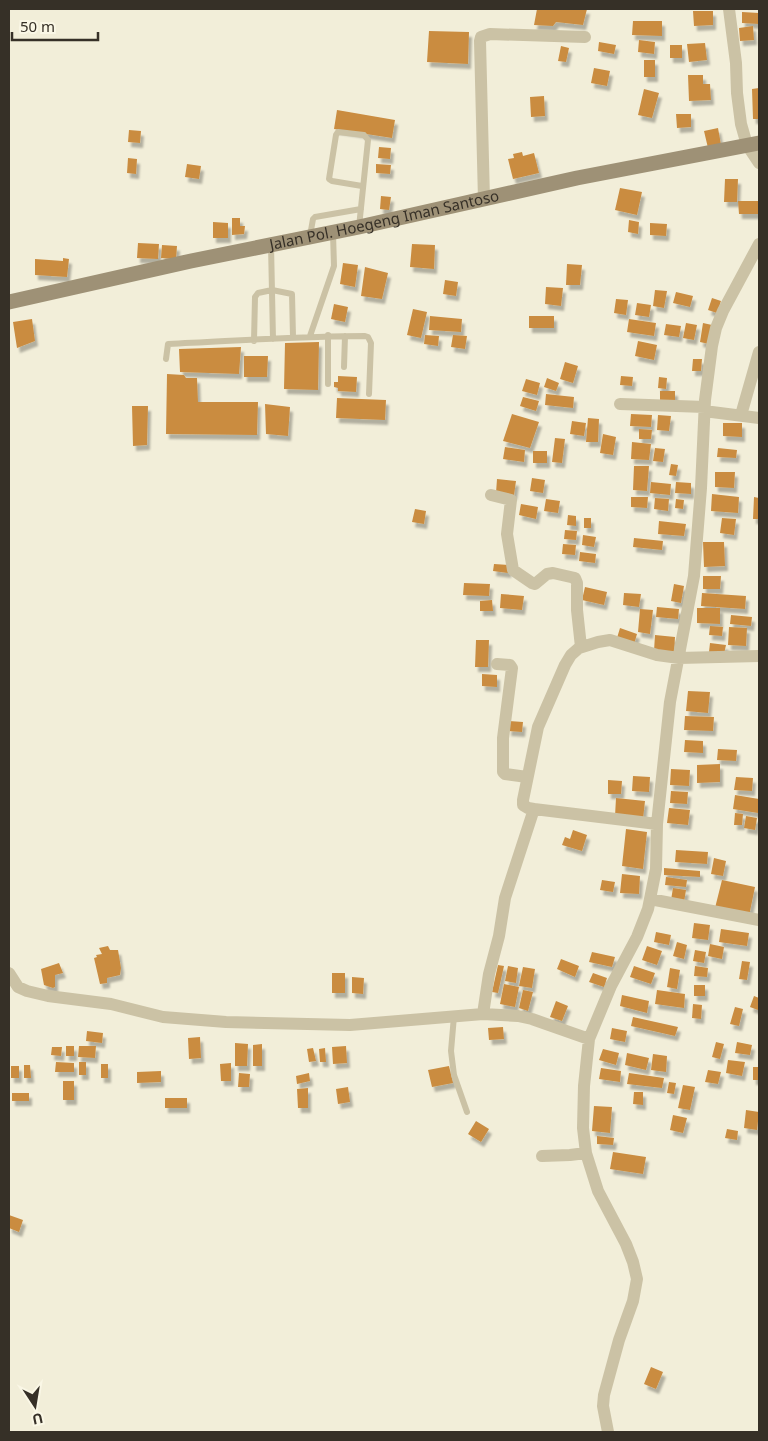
<svg xmlns="http://www.w3.org/2000/svg" width="768" height="1441" viewBox="0 0 768 1441" font-family="'Noto Sans',sans-serif">
<defs>
<filter id="shadow"><feDropShadow dx="3" dy="5" stdDeviation="1" flood-color="#0004"/></filter>
</defs>
<rect width="100%" height="100%" fill="#f2eed9"/>
<!-- building -->
<path fill="#ca8c40" filter="url(#shadow)" d="M537,9h50l-4,16 -27,-3 -3,4 -19,-1z
M693,11h20v14l-19,1z
M742,12l17,1v11l-17,-1z
M633,21h29v15l-30,-1z
M753,26l1,14 -14,1 -1,-13z
M429,31l40,1 -1,32 -41,-2z
M639,40l16,2 -1,12 -16,-2z
M599,42l17,3 -2,9 -16,-3z
M705,43l2,17 -18,2 -2,-18z
M670,45h12v13h-12z
M561,46l8,2 -3,14 -8,-1z
M644,60h11v17h-11z
M594,68l16,3 -3,15 -16,-3z
M688,75h15v9h7l1,16 -22,1z
M759,88v31h-6l-1,-30z
M644,89l15,4 -7,25 -14,-3z
M544,96l1,20 -14,1 -1,-20z
M337,110l58,10 -3,18 -58,-9z
M676,114h15v13l-14,1z
M718,128l3,17 -13,3 -4,-17z
M129,130l12,1 -1,12 -12,-1z
M379,147l12,1 -1,11 -12,-1z
M522,152l1,4 11,-3 5,20 -26,6 -5,-20 6,-1 -1,-4z
M128,158l9,1 -1,15 -9,-1z
M187,164l14,2 -2,13 -14,-2z
M376,164l15,1 -1,9 -14,-1z
M725,179h13l-1,23h-13z
M620,188l22,4 -5,23 -22,-5z
M381,196l10,1 -2,13 -9,-1z
M738,201h20v13h-19z
M232,218h8v8h5l-1,8 -12,1z
M629,220l10,2 -1,12 -10,-2z
M213,222l15,1v15h-15z
M650,223l17,1 -1,12 -16,-1z
M138,243l21,1 -1,15 -21,-1z
M412,244l23,1 -1,24 -24,-2z
M162,245l15,1 -1,13 -15,-1z
M63,258l6,1 -2,18 -32,-2v-16l28,2z
M343,263l15,2 -3,22 -15,-3z
M567,264l15,1 -2,20h-14z
M365,267l23,6 -6,26 -21,-3z
M445,280l13,2 -2,14 -13,-2z
M546,287l17,1 -2,18 -16,-2z
M655,290l12,1 -3,17 -11,-2z
M676,292l17,4 -3,11 -17,-4z
M712,298l9,3 -4,12 -9,-3z
M616,299l12,1 -2,15 -12,-2z
M637,303l14,2 -2,12 -14,-2z
M334,304l14,3 -3,15 -14,-3z
M413,309l14,3 -6,26 -14,-3z
M430,316l32,3 -1,13 -32,-2z
M529,316h25v12h-25z
M32,319l3,22 -18,7 -4,-26z
M629,319l27,4 -2,13 -27,-4z
M686,323l11,2 -3,15 -11,-2z
M703,323l9,2 -3,19 -9,-2z
M666,324l15,2 -2,11 -15,-2z
M425,335l14,1 -1,10 -14,-2z
M453,335l14,1 -2,13 -14,-2z
M638,341l19,4 -3,15 -19,-4z
M319,342l-1,48 -34,-1 1,-46z
M241,347l-2,27 -59,-2 -1,-23z
M244,356h24l-1,21h-23z
M693,359h9l-1,12h-9z
M565,362l13,4 -5,17 -13,-4z
M167,374l17,1 2,3h11l1,24h60l-1,33 -91,-1z
M338,376l19,1 -1,15 -18,-1v-3l-4,-1v-5h4z
M621,376l12,1 -1,9 -12,-1z
M659,377l8,1 -1,11 -8,-1z
M547,378l12,5 -3,8 -12,-4z
M526,379l14,4 -3,12 -15,-4z
M660,391h15v10h-15z
M546,394l28,3 -1,11 -28,-3z
M523,397l16,4 -3,10 -16,-5z
M337,398l49,2 -1,20 -49,-2z
M265,404l25,3 -2,29 -22,-2z
M132,406h16l-1,39 -14,1z
M512,414l27,8 -9,26 -27,-7z
M631,414l21,1 -1,12 -21,-1z
M658,415l13,1 -2,15 -12,-1z
M588,418l11,1 -1,23h-12z
M572,421l14,2 -2,13 -14,-2z
M723,423h19v14l-19,-1z
M639,429l13,1 -1,9h-12z
M603,434l13,3 -3,18 -13,-2z
M555,438l10,1 -3,24 -10,-1z
M632,442l19,2 -2,16 -18,-1z
M505,447l20,3 -1,12 -21,-3z
M655,448l10,1 -2,13 -10,-1z
M718,448l19,2 -1,8 -19,-1z
M533,451h14v12h-14z
M671,464l7,1 -2,11 -7,-1z
M634,466h15l-2,25 -14,-1z
M715,472h20l-1,16 -19,-1z
M532,478l13,2 -2,13 -13,-2z
M497,479l19,2 -2,14 -18,-2z
M651,482l20,2 -1,11 -20,-2z
M676,482l15,1v11l-16,-1z
M712,494l27,3 -1,16 -27,-2z
M631,497h17l-1,11 -16,-1z
M754,497l5,1v21h-6z
M655,498l14,1 -1,12 -14,-2z
M546,499l14,2 -2,12 -14,-2z
M676,499l8,1 -1,9 -8,-1z
M521,504l17,3 -2,12 -17,-4z
M415,509l11,2 -2,13 -12,-2z
M568,515l8,1v10l-9,-1z
M584,518h7v10h-7z
M722,518l14,1 -2,16 -14,-2z
M659,521l27,3 -2,12 -26,-2z
M565,530l12,1 -1,9 -12,-1z
M583,535l13,2 -2,10 -12,-2z
M634,538l29,3 -1,9 -29,-3z
M703,542h21l1,24 -21,1z
M563,544l13,1 -1,10 -13,-1z
M580,552l16,2 -1,9 -16,-2z
M494,564l15,1 -1,8 -15,-2z
M703,576h18l-1,13h-17z
M464,583l26,1 -1,12 -26,-1z
M674,584l10,2 -3,17 -10,-2z
M585,587l22,5 -3,13 -22,-5z
M624,593l17,1 -2,13 -16,-2z
M702,593l44,3 -1,13 -44,-3z
M501,594l23,2 -2,14 -22,-2z
M492,600l1,11h-13v-10z
M657,607l22,2 -1,10 -22,-2z
M697,608h23v16l-23,-1z
M640,609l13,1 -3,24 -12,-2z
M731,615l21,2 -1,9 -21,-2z
M710,626l13,1 -1,9 -13,-1z
M729,627l18,1 -1,18 -18,-1z
M620,628l17,6 -3,10 -17,-6z
M655,635l20,2 -1,15 -20,-1z
M476,640h13l-1,27h-13z
M710,643l16,2 -2,9 -15,-2z
M482,674l15,1v12l-15,-1z
M688,691l22,1 -2,21 -22,-2z
M685,716l29,1 -1,14 -29,-1z
M509,721l14,1 -1,10 -14,-1z
M685,740l18,1v12l-19,-1z
M718,749l19,1 -1,11 -19,-1z
M720,764v18l-23,1v-18z
M671,769l19,1 -1,16 -19,-1z
M633,776l17,1 -1,15 -17,-1z
M736,777l17,1 -1,13 -18,-1z
M608,780l14,1 -1,13h-13z
M671,791l17,1 -1,12 -17,-1z
M735,795l24,4 -1,14 -25,-4z
M616,798l29,3 -2,18 -28,-3z
M669,808l21,2 -2,15 -21,-2z
M735,813l8,1 -1,11h-8z
M746,816l11,2 -2,12 -11,-2z
M626,829l21,3 -4,37 -21,-3z
M573,830l14,5 -5,16 -20,-6 3,-8 5,2z
M676,850l32,2 -1,12 -32,-2z
M714,858l12,3 -3,15 -12,-2z
M664,868l36,3v6l-36,-2z
M622,874l18,2 -1,18 -19,-1z
M666,877l21,3 -1,7 -21,-2z
M602,880l13,2 -2,10 -13,-2z
M722,880l33,7 -6,29 -34,-8z
M673,888l13,2 -2,12 -13,-2z
M694,923l16,2 -2,15 -16,-2z
M721,929l28,4 -2,13 -28,-4z
M656,932l15,3 -2,10 -15,-3z
M677,942l10,3 -3,14 -11,-3z
M710,944l14,3 -2,12 -14,-3z
M108,946l2,4h8l3,18 -1,7 -13,3v5l-7,1 -6,-26 3,-1 -1,-2 6,-1 -3,-6z
M647,946l15,5 -5,14 -15,-5z
M695,950l11,2 -2,11 -11,-2z
M592,952l23,5 -3,10 -23,-5z
M561,959l18,7 -4,11 -18,-8z
M742,961l8,1 -3,18 -8,-1z
M59,963l4,10 -8,2v12l-2,1 -9,-3 -3,-16z
M498,965l6,1 -6,27 -6,-1z
M508,966l10,2 -2,15 -11,-2z
M634,966l21,7 -4,11 -21,-7z
M695,966l13,2 -1,9 -13,-1z
M523,967l12,2 -3,19 -13,-2z
M670,968l10,2 -3,19 -10,-2z
M332,973h13v20h-13z
M593,973l14,5 -3,9 -15,-5z
M352,977l12,1 -1,16 -11,-1z
M504,984l15,3 -4,20 -15,-3z
M694,985h11v11h-11z
M523,990l10,2 -5,19 -9,-3z
M657,990l28,4 -1,14 -29,-4z
M622,995l27,6 -2,12 -27,-7z
M754,996l5,2 -1,12 -8,-3z
M556,1001l12,5 -6,15 -12,-4z
M693,1004l9,1 -1,14 -9,-1z
M735,1007l8,2 -4,17 -9,-2z
M633,1017l45,10 -3,9 -44,-10z
M503,1027l1,12 -15,1 -1,-12z
M612,1028l15,3 -2,11 -15,-3z
M87,1031l16,2 -1,10 -16,-2z
M200,1037l1,21 -12,1 -1,-21z
M716,1042l8,2 -4,15 -8,-2z
M737,1042l15,3 -2,10 -15,-2z
M235,1043l13,1 -1,22h-12z
M262,1044v22h-9v-21z
M66,1046h8v10h-8z
M79,1046h17l-1,12 -17,-1z
M346,1046l1,17 -14,1 -1,-17z
M52,1047h10l-1,9 -10,-1z
M313,1048l3,13 -7,1 -2,-13z
M325,1048l1,14h-6l-1,-13z
M603,1049l16,4 -3,12 -17,-5z
M627,1053l22,5 -3,12 -21,-5z
M653,1054l14,2 -1,16 -15,-2z
M728,1060l17,2 -3,14 -16,-3z
M56,1062l18,1v9h-19z
M79,1062h7v13h-7z
M231,1063v18h-10l-1,-17z
M101,1064h7v14h-7z
M24,1065h6l1,13h-7z
M11,1066h8v12h-8z
M449,1066l4,17 -21,4 -4,-17z
M753,1067h6v13h-6z
M601,1068l20,3 -1,11 -21,-3z
M708,1070l13,2 -3,12 -13,-2z
M161,1071v11l-24,1v-11z
M239,1073l11,1 -1,13h-11z
M309,1073l1,8 -13,3 -1,-8z
M629,1073l35,5 -2,10 -35,-4z
M63,1081h11v19h-11z
M669,1082l7,1 -2,11 -7,-1z
M683,1085l12,2 -5,23 -12,-2z
M348,1087l2,15 -12,2 -2,-15z
M308,1088v20h-10l-1,-19z
M634,1092h9v13l-10,-1z
M12,1093h17v8h-17z
M165,1098h22v10h-22z
M594,1106l18,1 -2,26 -18,-2z
M746,1110l13,2 -2,18 -13,-2z
M673,1115l14,3 -4,15 -13,-3z
M476,1121l13,8 -8,13 -13,-8z
M727,1129l11,2 -1,9 -12,-2z
M597,1136l17,2 -1,7 -16,-1z
M613,1152l33,5 -3,17 -33,-5z
M9,1215l14,5 -4,12 -10,-4z
M651,1367l12,5 -7,17 -12,-5z"/>
<g fill="none" stroke-linecap="round" stroke-linejoin="round">
<!-- lane -->
<path stroke="#cbc2a5" stroke-width="6" d="M359,227l9,-87 -4,-5 -26,-3 -2,3 -7,44 3,2 30,5
M310,236l3,-17 2,-2 46,-8
M271,245l2,94
M328,335v49
M310,336l24,-70 -1,-33
M254,341l1,-44 3,-4 14,-3 20,4 1,43
M166,359l2,-15c66,-3 131,-8 197,-8l3,1 3,6 -2,51
M344,367l1,-31
M454,1016l-3,35 3,24 13,37"/>
<!-- street -->
<path stroke="#cbc2a5" stroke-width="12" d="M729,9l7,54 1,30 4,31 6,21 12,18
M484,200l-4,-159 1,-4 9,-3 95,3
M620,404l85,3
M704,411l55,7
M741,415l18,-63
M491,495l20,5 -4,34 6,36 19,13 3,1 12,-10 6,-1 22,5 2,5v27l4,37
M497,664l13,1 2,3 -9,70v34l2,2 22,3
M534,809l-6,-1 -5,-3v-5l15,-73 27,-62 6,-10 8,-7 19,-6 12,-2 47,15 22,3 80,-2
M650,899l109,21
M9,973l9,14 9,4 21,5 63,8 52,13 63,5 124,3 133,-11 35,2 14,3 57,20
M483,1014l6,-40 10,-38 6,-38 29,-89 123,15
M542,1156l28,-1 16,-2
M608,1432l-5,-26 1,-11 15,-55 14,-39 4,-22 -4,-17 -7,-18 -28,-53 -12,-38 -3,-25 1,-42 5,-47 22,-53 26,-49 11,-28 8,-40 1,-45 13,-122 24,-126 7,-88 4,-88 7,-54 4,-18 7,-17 36,-67"/>
<!-- secondary -->
<path stroke="#9e9176" stroke-width="15" id="s1" d="M9,302l182,-41 168,-34 218,-49 182,-35"/>
</g>
<g text-anchor="middle" stroke-width="4" stroke-linejoin="round" paint-order="stroke">
<!-- street labels -->
<g font-size="15" fill="#363027" stroke="#faf7e6">
<text dy="5" stroke="none"><textPath href="#s1" startOffset="384">Jalan Pol. Hoegeng Iman Santoso</textPath></text>
</g>
</g>
<!-- border -->
<rect width="768" height="1441" fill="none" stroke="#363027" stroke-width="20"/>
<!-- north arrow -->
<g transform="translate(35 1406) rotate(168)" stroke="#faf7e6" stroke-width="4" paint-order="stroke">
<path d="M0-4L9 19L0 12L-9 19Z" fill="#363027"/>
<text y="-8" font-size="14" font-weight="bold" text-anchor="middle" fill="#363027">U</text>
</g>
<!-- scale -->
<path d="M12 32v8h86v-8" fill="none" stroke="#363027" stroke-width="2.5"/>
<text x="20" y="32" font-size="15" fill="#363027" stroke="#faf7e6" stroke-width="4" paint-order="stroke">50 m</text>
</svg>
